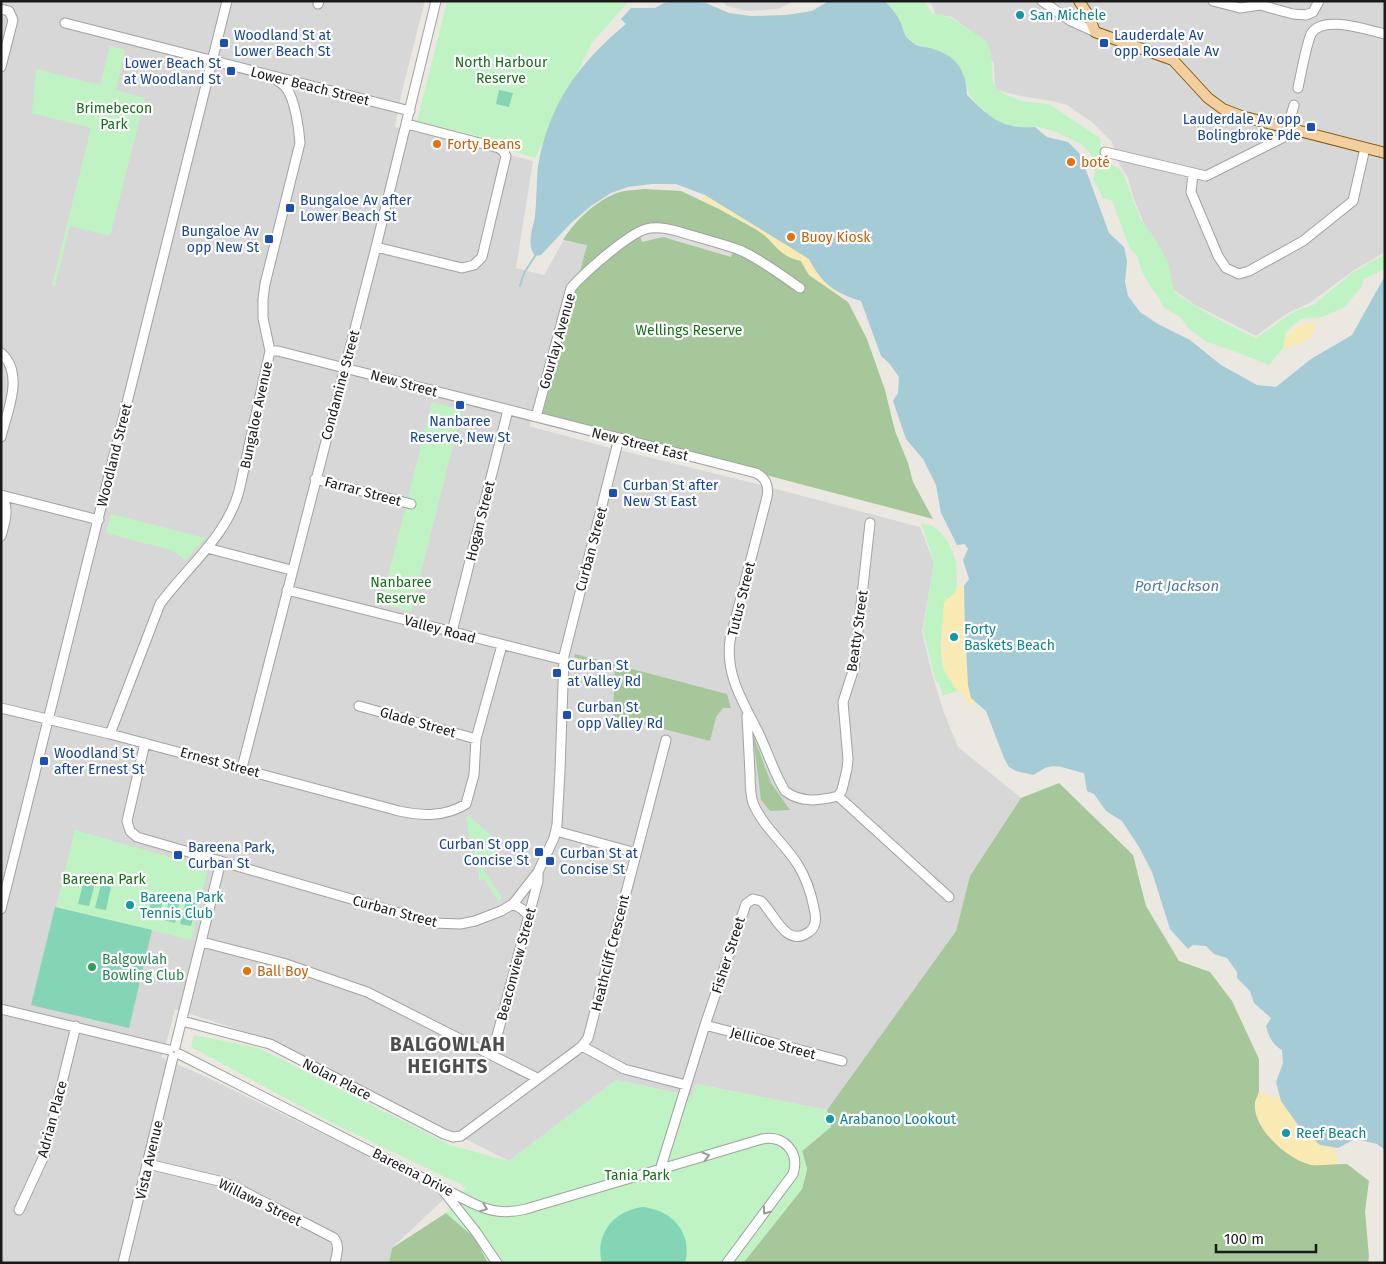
<svg xmlns="http://www.w3.org/2000/svg" width="1386" height="1264" viewBox="0 0 1386 1264" font-family="'Fira Sans',sans-serif">
<rect width="100%" height="100%" fill="#ebe8e1"/>
<!-- residential -->
<path fill="#d8d7d7" d="M1,1h424l-24,94 -6,32 138,34 -17,107 28,7 19,-34 45,6 -39,36 -40,143 78,21 146,36 167,44 14,36 -12,69 9,38 13,43 14,34 63,51 -51,78 -14,55 -129,179 -130,-26 -5,12 -76,-16 -107,81 -242,-122 -92,-30 -7,28 -7,20 43,19 238,116 1,8 -51,48 -3,15h-388z
M722,1h72l-16,8 -31,2 -20,-5z
M927,1h458v251l-32,19 -42,31 -25,12 -30,22 -61,-31 -24,-17 -36,-86 -8,-26 -8,-12 -7,-22 -19,-19 -26,-18 -15,-4 -32,-5 -25,-7 -1,-25 -15,-27 -27,-20 -17,-3 -3,-9z"/>
<!-- forest -->
<path fill="#a6c799" d="M644,189l37,2 38,18 38,21 44,31 8,14 39,27 19,37 18,51 10,41 13,32 5,19 20,37 -391,-103 45,-171 -24,-5c12,-19 31,-38 54,-47 8,-3 18,-3 27,-4z
M575,654l152,40 4,14h-8l-7,9 -6,24 -97,-25 2,-48 -41,-11z
M753,735l18,48 19,27 -20,1 -9,-11z
M1059,783l74,72 13,51 33,55 31,11 22,29 27,58v33l-4,12 55,61 37,-1 22,17 -4,30 4,46 -1,6h-625l59,-74 5,-20 -5,-18 28,-24 -3,-17 129,-179 14,-55 51,-78z
M446,1213l29,25 13,25h-99l3,-15z"/>
<!-- sand -->
<path fill="#f8eab2" d="M705,195l76,36 62,60 -3,4 -31,-20 -8,-14c-26,-6 -25,-19 -45,-32 -18,-11 -37,-20 -56,-30z
M1316,322c-1,4 -1,8 -4,12 -4,7 -21,15 -29,14 4,-18 15,-25 33,-26z
M964,586l1,61 6,51 7,6 -7,1 -4,-1c-1,-10 -11,-13 -16,-21 -15,-23 -8,-56 -7,-81l10,-8 3,-7z
M1259,1092l6,1 9,6 5,-6 2,8 39,44 13,2 6,16c-9,1 -22,4 -31,1 -21,-6 -56,-36 -53,-61 0,-3 3,-7 4,-11z"/>
<!-- park -->
<path fill="#c0f3c4" d="M447,1h182l-37,42 -57,115 -24,-7 -4,-8 -90,-22z
M877,1h47l8,12 20,5 34,23 5,11 2,31 9,10 20,8 27,3 51,34 1,11 4,10 17,12 19,49 15,20 13,25 5,27c25,18 53,32 82,46l37,-26 20,-7 39,-32 33,-19v15l-21,10 -3,8 -16,20 -23,10 -21,2 -15,13 -3,16 -14,17 -38,-15 -24,-8 -18,-13 -9,-12 -16,-9c-6,-14 -17,-24 -23,-39 -3,-9 -2,-14 -11,-20l-18,-48 -9,-3 -10,-19 2,-6 -4,-19 -10,-10 -27,-13 -20,-5 -15,3 -12,-2 -19,-12 -19,-20 -8,-27 -14,-12 -33,-13 -12,-11z
M110,46l15,4 -9,40 29,8 -35,138 -40,-10 -15,60 -3,-1 39,-157 -59,-15 4,-44 64,16z
M432,402l30,8 -51,202 -30,-8z
M111,514l94,24 -19,22 -15,-10 -65,-17z
M921,523l12,3 8,7 8,11 7,17 1,26 -3,7 -10,8c-1,19 -6,46 -1,65 3,9 10,16 14,24l-14,5 -4,-12 -3,-2 -13,-51 11,-69z
M468,815l31,28 -9,22 -7,4 19,29 -4,3 -14,-22 -5,2v-10l-8,-23 -5,-31z
M75,830l133,38 -17,72 -135,-33z
M194,1035l65,13 191,97 59,16 107,-81 76,16 4,-12 131,26 4,17 -29,24 5,18 -5,20 -59,74h-255l-13,-25 -29,-25 20,-26 -134,-64 -141,-76z"/>
<!-- pitch -->
<path fill="#84d4b6" d="M499,90l14,3 -4,14 -13,-3z
M84,880l11,3 -6,23 -11,-2z
M101,884l10,3 -5,23 -11,-2z
M153,893l11,3 -6,23 -10,-3z
M170,897l10,3 -5,23 -11,-3z
M186,901l11,2 -6,23 -11,-2z
M55,907l97,23 -23,98 -98,-23z
M643,1207c29,3 50,26 42,56h-83c-8,-29 13,-53 41,-56z"/>
<!-- parking -->
<path fill="#dedede" d="M661,228l72,20 -2,9 -68,-20 -21,5 -3,-10z"/>
<!-- water -->
<path fill="#a4cbd6" d="M679,1l27,2 23,10 22,3 35,-1 26,-4 17,-10h55c6,5 14,15 17,22 3,9 3,13 11,19 4,4 12,5 18,6 26,7 36,21 37,47 22,22 36,35 68,32l12,10 21,5 12,12 29,79 15,14 3,14 -2,21 3,14 12,16 18,12 32,16 31,25 36,20 19,2 35,-28 41,-24 33,-59v874l-8,-6 -22,-5 -17,9 -18,-3 -22,-20 -17,-24 -5,-19 7,-19 -1,-13c-10,-6 -13,-13 -16,-24l5,-8 -17,-15 -4,-12 -13,-13v-6l-10,-14 -13,-4 -8,-8 -13,-1 -5,4 -18,-20 -18,-57 -13,-25 -17,-26 -16,-10 -12,-17 -7,-3 -3,-18c-12,-2 -24,-9 -36,-6 -5,1 -10,6 -15,8l-17,-4 -7,-4 -5,-9 -18,-47 -15,-13 -3,-13 -3,-57 -1,-42 5,-7 -6,-19 5,-11 -3,-5 -8,1 -16,-32 -5,-28 -13,-26 -17,-20 -13,-38 5,-8 1,-16 -10,-14 -8,-7 -20,-55c-26,-8 -39,-17 -52,-42l-104,-64 -29,-11h-24l-24,3 -17,6 -20,13 -20,17 -30,32 -6,1c-9,-11 -2,-28 0,-40 2,-17 1,-33 3,-50 11,-62 40,-102 88,-142l-5,-5 10,-11h24l9,-5z"/>
<g fill="none" stroke-linecap="round" stroke-linejoin="round">
<!-- stream -->
<path stroke="#a4cbd6" stroke-width="2" d="M520,286l4,-13 11,-17"/>
<defs>
<path id="minor" d="M1042,1l29,20 24,11
M1213,1l27,7 20,-3 33,9 13,1 7,-3 6,-11
M318,4l1,-3
M1,9l8,2 4,9 -12,47
M65,23l345,88
M1298,88c3,-14 8,-42 13,-54 11,-20 56,-4 74,0
M1105,152l101,24 76,-38 4,-4 8,-29
M1193,174l-2,18 27,64 8,12 13,6 10,-3 54,-30 50,-40 12,-53
M376,247l86,21 12,-3 8,-8 24,-101 -3,-5 -4,-3 -92,-24
M270,351h8l478,122c10,5 13,12 11,24l-37,143c-5,36 14,63 29,94 9,19 15,39 26,57 16,12 34,10 53,5
M1,353c24,21 6,59 0,84
M536,417l35,-129c13,-15 57,-54 75,-59 16,-4 33,3 48,7 16,5 33,9 48,15 21,10 39,24 58,37
M315,479l96,25
M1,495l98,25
M1,495c9,13 4,27 0,41
M870,523l-16,145 -11,34 5,57 -1,10 -5,21 -4,6 111,101
M207,548l84,22
M287,590l277,70
M452,632l56,-222
M359,706l117,33
M1,708l109,26 289,77c23,5 46,6 67,-7l8,-29 2,-36 26,-94
M110,734l50,-130c27,-37 67,-68 79,-113l31,-140 -7,-33v-19l2,-15 35,-141c-1,-15 -5,-42 -13,-54 -4,-6 -10,-9 -16,-12
M145,743l-18,78 3,10 7,6 297,86 26,1 15,-3 26,-10 12,-7 25,-32 16,-34 3,-13 3,-54 4,-115 55,-218
M242,768l134,-521 60,-246
M556,831l80,22
M513,904l9,5 7,7
M1,909l226,-908
M202,942l81,21 84,29 170,86
M1,1009l168,41
M182,1021l88,23 174,90 9,3 8,-1 116,-86 5,-4 6,-8 78,-298
M705,1025l137,36
M582,1046l42,23 62,16
M175,1047l46,-186
M179,1054l293,149c19,9 33,11 54,6l236,-70c22,-4 38,13 31,35l-66,89
M492,1055l46,-174v-8
M148,1164l71,17 14,5 101,52c6,8 3,15 1,25
M660,1170l45,-145 41,-121 7,-5 8,2c13,12 25,48 48,31 8,-5 7,-16 5,-24 -3,-15 -8,-30 -16,-43 -13,-21 -35,-38 -45,-62 -3,-9 -3,-20 -3,-30 -1,-19 -2,-38 -3,-57
M442,1189l34,43 21,31
M19,1210l25,-54 32,-130
M123,1263l50,-206"/>
<path id="major" d="M1079,1l10,15 6,16 78,28 35,38 15,11 18,7 144,37"/>
</defs>
<!-- minor casing -->
<use href="#minor" stroke="#a1a1a1" stroke-width="11"/>
<!-- major casing -->
<use href="#major" stroke="#845d0d" stroke-width="12"/>
<!-- minor -->
<use href="#minor" stroke="#fff" stroke-width="9"/>
<!-- major -->
<use href="#major" stroke="#f3ce9e" stroke-width="10"/>
</g>
<!-- one-way arrows -->
<defs><path id="oneway-chevron" d="M-2-3.5L2.5 0L-2 3.5" fill="none" stroke-width="1.6" stroke-linecap="round" stroke-linejoin="round" transform="scale(1.25)"/></defs>
<g stroke="#989898">
<use href="#oneway-chevron" transform="translate(706 1156) rotate(-16)"/>
<use href="#oneway-chevron" transform="translate(484 1208) rotate(21)"/>
<use href="#oneway-chevron" transform="translate(766 1211) rotate(127)"/>
</g>
<!-- markers -->
<g fill="#0f9aa8" stroke="#fff" stroke-width="2">
<circle cx="1020" cy="15" r="5"/>
<circle cx="954" cy="637" r="5"/>
<circle cx="130" cy="905" r="5"/>
<circle cx="830" cy="1119" r="5"/>
<circle cx="1286" cy="1133" r="5"/>
</g>
<g fill="#1a4fb4" stroke="#fff" stroke-width="2">
<rect x="219" y="38" width="10" height="10" rx="2.5"/>
<rect x="1099" y="38" width="10" height="10" rx="2.5"/>
<rect x="226" y="66" width="10" height="10" rx="2.5"/>
<rect x="1306" y="122" width="10" height="10" rx="2.5"/>
<rect x="285" y="203" width="10" height="10" rx="2.5"/>
<rect x="264" y="234" width="10" height="10" rx="2.5"/>
<rect x="455" y="400" width="10" height="10" rx="2.5"/>
<rect x="608" y="488" width="10" height="10" rx="2.5"/>
<rect x="552" y="668" width="10" height="10" rx="2.5"/>
<rect x="562" y="710" width="10" height="10" rx="2.5"/>
<rect x="39" y="756" width="10" height="10" rx="2.5"/>
<rect x="534" y="847" width="10" height="10" rx="2.5"/>
<rect x="173" y="850" width="10" height="10" rx="2.5"/>
<rect x="545" y="856" width="10" height="10" rx="2.5"/>
</g>
<g fill="#e8710a" stroke="#fff" stroke-width="2">
<circle cx="437" cy="144" r="5"/>
<circle cx="1071" cy="162" r="5"/>
<circle cx="791" cy="237" r="5"/>
<circle cx="247" cy="971" r="5"/>
</g>
<circle fill="#2e9e5b" stroke="#fff" stroke-width="2" cx="92" cy="967" r="5"/>
<g text-anchor="middle" stroke-width="4.5" stroke-linejoin="round" paint-order="stroke">
<!-- culture labels -->
<g font-size="14" fill="#0d838f" stroke="#fff" text-anchor="start">
<text x="1030" y="20">San Michele</text>
<text x="964" y="634">Forty<tspan x="964" dy="16">Baskets Beach</tspan></text>
<text x="140" y="902">Bareena Park<tspan x="140" dy="16">Tennis Club</tspan></text>
<text x="840" y="1124">Arabanoo Lookout</text>
<text x="1296" y="1138">Reef Beach</text>
</g>
<!-- transit labels -->
<g font-size="14" fill="#164399" stroke="#fff" text-anchor="start">
<text x="234" y="40">Woodland St at<tspan x="234" dy="16">Lower Beach St</tspan></text>
<text x="1114" y="40">Lauderdale Av<tspan x="1114" dy="16">opp Rosedale Av</tspan></text>
<text x="221" y="68" text-anchor="end">Lower Beach St<tspan x="221" dy="16">at Woodland St</tspan></text>
<text x="1301" y="124" text-anchor="end">Lauderdale Av opp<tspan x="1301" dy="16">Bolingbroke Pde</tspan></text>
<text x="300" y="205">Bungaloe Av after<tspan x="300" dy="16">Lower Beach St</tspan></text>
<text x="259" y="236" text-anchor="end">Bungaloe Av<tspan x="259" dy="16">opp New St</tspan></text>
<text x="460" y="426" text-anchor="middle">Nanbaree<tspan x="460" dy="16">Reserve, New St</tspan></text>
<text x="623" y="490">Curban St after<tspan x="623" dy="16">New St East</tspan></text>
<text x="567" y="670">Curban St<tspan x="567" dy="16">at Valley Rd</tspan></text>
<text x="577" y="712">Curban St<tspan x="577" dy="16">opp Valley Rd</tspan></text>
<text x="54" y="758">Woodland St<tspan x="54" dy="16">after Ernest St</tspan></text>
<text x="529" y="849" text-anchor="end">Curban St opp<tspan x="529" dy="16">Concise St</tspan></text>
<text x="188" y="852">Bareena Park,<tspan x="188" dy="16">Curban St</tspan></text>
<text x="560" y="858">Curban St at<tspan x="560" dy="16">Concise St</tspan></text>
</g>
<!-- park labels -->
<g font-size="14" fill="#146d1b" stroke="#fff">
<text x="501" y="67">North Harbour<tspan x="501" dy="16">Reserve</tspan></text>
<text x="114" y="113">Brimebecon<tspan x="114" dy="16">Park</tspan></text>
<text x="689" y="335">Wellings Reserve</text>
<text x="401" y="587">Nanbaree<tspan x="401" dy="16">Reserve</tspan></text>
<text x="104" y="884">Bareena Park</text>
<text x="637" y="1180">Tania Park</text>
</g>
<!-- street labels -->
<g font-size="14" fill="#1a1a1a" stroke="#fff">
<text transform="translate(310 86) rotate(14)" y="5">Lower Beach Street</text>
<text transform="translate(557 341) rotate(-74)" y="5">Gourlay Avenue</text>
<text transform="translate(404 383) rotate(15)" y="5">New Street</text>
<text transform="translate(340 385) rotate(-75)" y="5">Condamine Street</text>
<text transform="translate(256 415) rotate(-78)" y="5">Bungaloe Avenue</text>
<text transform="translate(640 444) rotate(14)" y="5">New Street East</text>
<text transform="translate(114 455) rotate(-76)" y="5">Woodland Street</text>
<text transform="translate(363 491) rotate(15)" y="5">Farrar Street</text>
<text transform="translate(480 521) rotate(-76)" y="5">Hogan Street</text>
<text transform="translate(591 549) rotate(-75)" y="5">Curban Street</text>
<text transform="translate(741 599) rotate(-76)" y="5">Tutus Street</text>
<text transform="translate(440 629) rotate(15)" y="5">Valley Road</text>
<text transform="translate(857 631) rotate(-82)" y="5">Beatty Street</text>
<text transform="translate(418 722) rotate(16)" y="5">Glade Street</text>
<text transform="translate(220 762) rotate(15)" y="5">Ernest Street</text>
<text transform="translate(395 911) rotate(15)" y="5">Curban Street</text>
<text transform="translate(610 953) rotate(-76)" y="5">Heathcliff Crescent</text>
<text transform="translate(728 955) rotate(-72)" y="5">Fisher Street</text>
<text transform="translate(516 964) rotate(-75)" y="5">Beaconview Street</text>
<text transform="translate(773 1043) rotate(15)" y="5">Jellicoe Street</text>
<text transform="translate(337 1079) rotate(27)" y="5">Nolan Place</text>
<text transform="translate(52 1119) rotate(-75)" y="5">Adrian Place</text>
<text transform="translate(149 1160) rotate(-77)" y="5">Vista Avenue</text>
<text transform="translate(413 1172) rotate(27)" y="5">Bareena Drive</text>
<text transform="translate(260 1202) rotate(26)" y="5">Willawa Street</text>
</g>
<!-- food labels -->
<g font-size="14" fill="#c56008" stroke="#fff" text-anchor="start">
<text x="447" y="149">Forty Beans</text>
<text x="1081" y="167">boté</text>
<text x="801" y="242">Buoy Kiosk</text>
<text x="257" y="976">Ball Boy</text>
</g>
<!-- leisure labels -->
<g font-size="14" fill="#27864d" stroke="#fff" text-anchor="start">
<text x="102" y="964">Balgowlah<tspan x="102" dy="16">Bowling Club</tspan></text>
</g>
<!-- water labels -->
<g font-size="15" font-style="italic" fill="#5179a0" stroke="#fff">
<text x="1177" y="591">Port Jackson</text>
</g>
<!-- district labels -->
<g font-size="19" font-weight="bold" letter-spacing="1" fill="#4d4d4d" stroke="#fff">
<text x="448" y="1051">BALGOWLAH<tspan x="448" dy="22">HEIGHTS</tspan></text>
</g>
</g>
<!-- border -->
<rect width="1386" height="1264" fill="none" stroke="#1a1a1a" stroke-width="5"/>
<!-- scale -->
<path d="M1216 1244v8h100v-8" fill="none" stroke="#1a1a1a" stroke-width="2.5"/>
<text x="1224" y="1244" font-size="15" fill="#1a1a1a" stroke="#ffffff" stroke-width="4" paint-order="stroke">100 m</text>
</svg>
